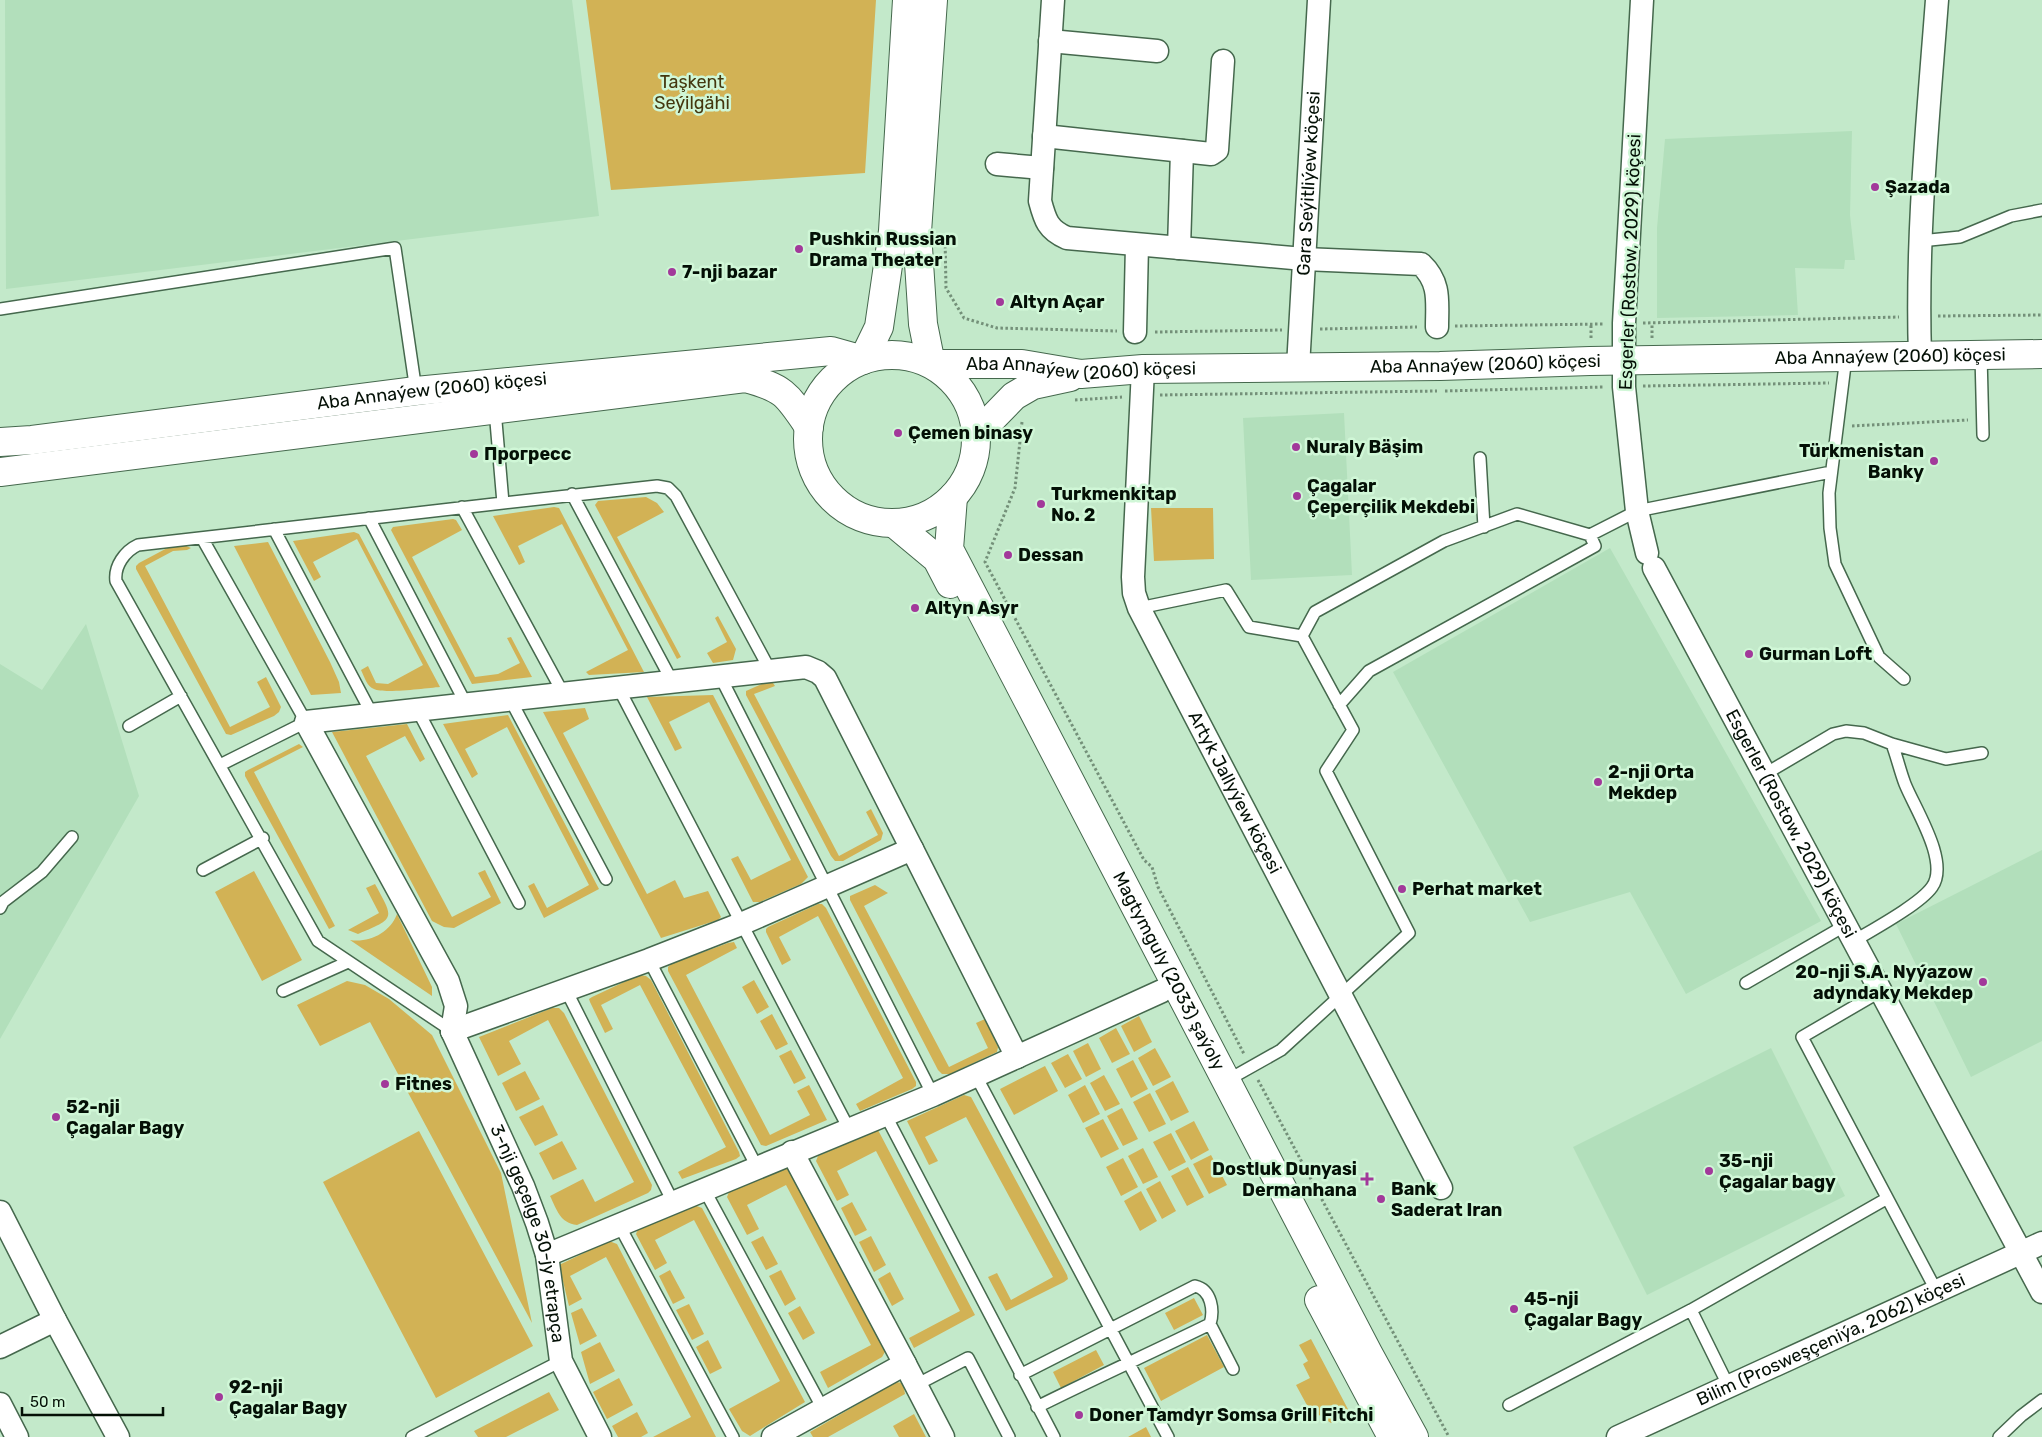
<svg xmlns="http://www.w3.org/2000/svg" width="2042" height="1437" viewBox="0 0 2042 1437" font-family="Rubik,sans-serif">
<rect width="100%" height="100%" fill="#c3e9ca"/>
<!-- built -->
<path fill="#b2dfbb" d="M5,0h567l27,216 -593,73z
M1852,131l-2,84 5,45h-10l-1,9 -49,-1 3,47 -141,3v-90l8,-89z
M1344,413l8,162 -101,5 -8,-162z
M1610,548l211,373 -135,73 -56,-102 -100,30 -137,-250z
M86,624l53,172 -139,243v-375l42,26z
M2042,850v191l-71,36 -75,-153z
M1771,1048l74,148 -198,99 -74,-148z"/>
<!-- green -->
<path fill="#d2b255" d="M586,0h290l-11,173 -254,17z
M646,497l11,6 7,9 -47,25 64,120 -4,2 -82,-154 3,-4z
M554,507l5,1 85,164 -55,3 -3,-3 42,-22 -66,-126 -44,22 7,16 -6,3 -26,-49z
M1151,508h62l1,51 -60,2z
M453,519l3,1 6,10 -50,27 63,120 23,-3 22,-11 -13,-25 4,-1 21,40 -60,7 -81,-154 2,-3z
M354,532l5,2 81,153c-13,1 -56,7 -66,2 -7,-2 -10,-13 -13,-19l7,-4 8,17 12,1 35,-19 -66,-126 -44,23 8,15 -7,4 -21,-40z
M268,542l62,120 9,20 2,11 -30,2 -77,-149z
M184,545l7,3 -4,2 -14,1 -28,15 85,161 40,-20 -13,-25 9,-5 15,30 -2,5 -5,4 -43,19 -5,-1 -90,-165v-3l3,-3 32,-17z
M718,616l18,33 -3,11 -20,3 -6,-10 20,-11 -12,-24z
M771,680l4,6 -21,8 85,162 39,-21 -12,-23 5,-3 12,24 -2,7 -38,21h-8l-4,-5 -85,-161v-4z
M713,695l95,182 -7,7 -41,18h-7l-22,-43 7,-3 13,24 40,-20 -82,-158 -40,20 13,26 -7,3 -28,-54z
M585,708l4,11 -26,14 84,161 28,-14 9,18 24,-7 13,26 -3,3 -57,18 -118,-226z
M508,715l91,174 -55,29 -16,-32 6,-3 13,25 42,-23 -82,-158 -42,22 13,25 -6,4 -29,-54z
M407,724l18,35 -5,3 -15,-26 -39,20 86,161 39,-20 -13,-24 7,-3 16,33 -47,25 -10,-1 -12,-6 -100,-189z
M299,744l4,3 -49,25 81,154 -6,3 -84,-153v-4l3,-2z
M254,871l48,89 -40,21 -47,-89z
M375,884c19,35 21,34 -17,50l-10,-4 31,-17 -13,-25z
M875,885l13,8 -24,13 85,161 39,-19 -12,-25 9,-4 13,28 -1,5 -47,22h-8l-4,-4 -88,-170v-4z
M818,904h4l4,4 90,174v4l-4,3 -52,22 -4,-7 47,-26 -85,-162 -39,21 12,23 -9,5 -16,-33v-3l2,-2z
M397,914l35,73v9l-82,-56c19,3 40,-7 47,-26z
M734,942l3,6 -51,27 84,160 40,-20 -13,-24 12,-6 18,35 -61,26 -5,-1 -93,-174v-4l3,-3 57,-21z
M639,975l7,1 5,4 88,172 1,4 -4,3 -54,20 -4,-7 48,-25 -86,-162 -39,20 12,24 -8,4 -15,-31 -1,-3 3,-2z
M754,980l15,27 -12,7 -15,-27z
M347,981l18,4 24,14 43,36 69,138 31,150 -162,-301 -50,24 -23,-41z
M552,1008h7l5,5 88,172 -1,5 -3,3 -71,32c-17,-2 -20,-15 -27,-29l33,-17 12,23 39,-20 -86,-162 -39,21 12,23 -23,12 -19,-39z
M772,1014l16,30 -12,6 -16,-29z
M1139,1016l13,26 -18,10 -13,-26z
M1116,1028l14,26 -18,9 -13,-25z
M1088,1043l13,26 -15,8 -13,-26z
M1155,1048l16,29 -18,9 -15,-28z
M791,1050l15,28 -12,6 -15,-28z
M1068,1054l14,25 -17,9 -14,-25z
M1133,1060l15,29 -17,9 -15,-29z
M1045,1066l13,25 -44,24 -14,-26z
M525,1071l15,28 -24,12 -14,-28z
M1104,1075l16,29 -15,7 -15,-28z
M1173,1081l16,31 -18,9 -16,-30z
M1085,1085l15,29 -17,9 -15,-28z
M1150,1093l16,31 -17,8 -16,-30z
M964,1095l7,2 96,178 1,4 -4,3 -58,29 -18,-34 9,-4 14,27 42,-23 -87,-160 -41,20 13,24 -9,4 -22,-44z
M543,1105l15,30 -23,11 -16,-29z
M1122,1108l16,31 -15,7 -16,-30z
M1103,1119l16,30 -18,9 -16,-30z
M1194,1121l15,29 -18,10 -16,-29z
M878,1130l97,185 -61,33 -5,-10 51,-27 -84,-160 -39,20 12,24 -12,6 -21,-40 2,-5z
M419,1131l114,215 -97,52 -113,-216z
M1171,1133l15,29 -17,9 -16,-29z
M562,1141l15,28 -24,11 -14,-27z
M1143,1148l15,29 -15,7 -15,-28z
M1211,1155l16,30 -18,9 -16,-30z
M1123,1158l15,29 -17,9 -15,-29z
M1188,1167l16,30 -17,9 -16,-30z
M788,1168l98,182 -4,7 -54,31 -8,-16 51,-27 -85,-160 -39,20 12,24 -12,6 -20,-38 2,-5z
M1160,1181l16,30 -14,8 -16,-30z
M1141,1191l16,30 -17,10 -16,-30z
M852,1202l15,28 -12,6 -14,-28z
M694,1205l8,3 103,194 -55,34 -8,-5 -13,-22 51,-28 -86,-161 -39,20 12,23 -12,7 -19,-36 2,-5z
M763,1236l15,28 -12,6 -15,-28z
M871,1236l15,29 -12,7 -15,-30z
M609,1241l8,3 99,193h-63l38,-20 -85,-160 -36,19 12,23 -13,7 -10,-41z
M670,1270l15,28 -12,6 -14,-28z
M781,1270l15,29 -11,7 -16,-30z
M890,1272l14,27 -12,7 -14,-27z
M1194,1298l9,17 -29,15 -9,-17z
M689,1304l15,30 -12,6 -16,-30z
M800,1306l15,27 -12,7 -15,-27z
M582,1308l15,28 -17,9 -9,-32z
M1207,1335l17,32 -63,34 -17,-33z
M1311,1339l39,74 -19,10 -12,-8 -12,7 -5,-9 7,-4 -13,-24 14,-7 -7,-14 5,-3 -9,-16z
M708,1340l14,28 -12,6 -14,-27z
M600,1342l15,29 -25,13 -9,-32z
M1096,1350l8,15 -43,23 -8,-16z
M619,1378l14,27 -26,14 -14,-27z
M896,1382l7,1 2,11 -77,43h-15l-3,-5z
M549,1392l10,18 -53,27h-28l-4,-6z
M637,1412l11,21 -7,4h-23l-6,-11z
M914,1414l12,23h-27l-6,-11z
M1146,1427l5,10h-23z"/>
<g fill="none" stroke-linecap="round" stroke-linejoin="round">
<defs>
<path id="lane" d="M1920,241l40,-4 51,-21 31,-6
M0,309l395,-61 21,143
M1981,355l2,80
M1846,357l-17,136 1,35 5,36 44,93 25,22
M1480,458l4,69
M572,494l100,187
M503,503l154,-17 11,2 8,8 94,174
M462,507l101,186
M369,518l97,186
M274,529l98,185
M202,538l104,184 -86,43
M1139,608l87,-18 23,37 53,9 51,94 -27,41 83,162 -128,117 -55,31
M1302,636l13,-24 129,-71 73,-27 73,21 47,-24 194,-39
M720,676l213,419
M618,687l231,442
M510,699l96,180
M1339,705l30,-34 226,-125 -5,-11
M417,709l102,194
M129,726l52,-30
M1765,774l68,-40 13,-3 18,2 28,11 54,15 36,-6
M203,870l60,-32
M0,908l3,-6 39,-30 30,-35
M1854,941c20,-12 66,-37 78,-54 18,-25 -17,-78 -27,-103 -5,-13 -8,-27 -13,-40
M649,960l108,207
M1746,983l100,-58
M566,990l107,212
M283,991l65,-29
M1881,991l-79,46 135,255
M452,1031l-134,-90 -202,-360c-2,-15 9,-30 22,-36l365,-42 -8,-93
M976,1076l192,361
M885,1114l169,323
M704,1189l119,220
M619,1225l114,212
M1691,1310l38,77
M1210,1324l23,45
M1020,1375l175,-89c17,4 19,25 15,38 -57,28 -115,54 -173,83
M916,1385l52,-27 41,79
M1509,1405l182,-95 195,-111
M412,1437l149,-76
M1999,1437l22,-21 21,-16"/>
<g id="street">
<path d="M1053,0l-13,201c5,19 8,29 27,37l237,21 117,5c20,19 16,38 16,63"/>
<path d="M1642,0l-18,323v64l13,124 10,42"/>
<path d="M1050,41l107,10"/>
<path d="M1044,136l167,18 6,-4 6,-89"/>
<path d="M997,164l45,4"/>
<path d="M1179,248l3,-97"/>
<path d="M1135,332l2,-87"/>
<path d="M1920,356c-4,-119 8,-237 17,-356"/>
<path id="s1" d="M1298,367l21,-367"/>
<path id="s2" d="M1143,369l-10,208 1,16 5,15 302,580"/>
<path id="s3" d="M1654,568l388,724"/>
<path d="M452,1031l4,-25 -8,-25 -142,-259 500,-55 12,5 7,6 87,171"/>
<path d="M452,1031l197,-71 92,-36 171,-75 105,208"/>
<path id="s4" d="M452,1031l71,155 14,37 10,32 14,106 39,76"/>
<path d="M0,1212l55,108 63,117"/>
<path d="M547,1255l386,-160 229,-104"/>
<path d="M0,1347l55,-27"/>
<path d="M905,1364l38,73"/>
<path d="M0,1404l17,33"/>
<path d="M773,1437l132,-73 -113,-212"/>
<path id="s5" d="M1618,1437l424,-194"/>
</g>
<g id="secondary">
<path id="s6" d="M933,0l-16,232 6,92 8,40h91l59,10 62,-5 297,-3 150,-5 452,-7"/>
<circle cx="892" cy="439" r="84"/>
<path d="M976,435l38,-39 19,-11 37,-8"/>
<path id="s7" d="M0,442l32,-2 384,-49 415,-40 32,9 16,-33 14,-96 14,-231"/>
<path d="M0,472l745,-94c39,10 42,16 64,49"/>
<path id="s8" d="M953,497l-4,52 419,804 46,84"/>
<path d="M895,524l42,35 13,25"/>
<path d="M1319,1300l73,137"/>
</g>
</defs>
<!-- lane casing -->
<use href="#lane" stroke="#45684d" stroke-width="14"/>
<!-- street casing -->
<use href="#street" stroke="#45684d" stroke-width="25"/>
<!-- secondary casing -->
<use href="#secondary" stroke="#45684d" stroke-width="30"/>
<!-- path -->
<path stroke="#749079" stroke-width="3" stroke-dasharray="2.5 2.5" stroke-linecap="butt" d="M940,235l5,1 1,52 18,30 33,10 120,3
M1938,316l104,-1
M1643,323l256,-6
M1455,326l149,-2
M1320,329l97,-2
M1155,332l127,-2
M1591,338v-14
M1652,338v-14
M1643,386l186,-3
M1445,391l159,-4
M1160,395l277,-4
M1075,400l47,-3
M1022,422l-7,66 -30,74 159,298 8,7 6,20 86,167
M1852,426l116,-6
M1258,1080l191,357"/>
<!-- lane -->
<use href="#lane" stroke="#fff" stroke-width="11"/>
<!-- street -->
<use href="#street" stroke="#fff" stroke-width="22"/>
<!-- secondary -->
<use href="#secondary" stroke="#fff" stroke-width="28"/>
</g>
<!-- markers -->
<g fill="#a2399a" stroke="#d0f7d7" stroke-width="2">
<circle cx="1875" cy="187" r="5"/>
<circle cx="799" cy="249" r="5"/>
<circle cx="672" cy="272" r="5"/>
<circle cx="1000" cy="302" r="5"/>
<circle cx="898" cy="433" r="5"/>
<circle cx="1296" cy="447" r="5"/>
<circle cx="474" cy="454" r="5"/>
<circle cx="1934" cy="461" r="5"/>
<circle cx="1297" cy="496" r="5"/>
<circle cx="1041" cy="504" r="5"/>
<circle cx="1008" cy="555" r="5"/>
<circle cx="915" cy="608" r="5"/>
<circle cx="1749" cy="654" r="5"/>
<circle cx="1598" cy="782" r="5"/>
<circle cx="1402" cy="889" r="5"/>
<circle cx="1983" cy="982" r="5"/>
<circle cx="385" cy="1084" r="5"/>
<circle cx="56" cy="1117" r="5"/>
<circle cx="1709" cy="1171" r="5"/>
<path d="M1364.5 1171.5h5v5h5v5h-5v5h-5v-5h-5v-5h5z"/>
<circle cx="1381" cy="1199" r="5"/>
<circle cx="1514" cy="1309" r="5"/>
<circle cx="219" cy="1397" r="5"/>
<circle cx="1079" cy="1415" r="5"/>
</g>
<g text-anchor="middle" stroke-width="5" stroke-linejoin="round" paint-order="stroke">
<!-- park labels -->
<g font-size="18" fill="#44370e" stroke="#d0f7d7">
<text x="692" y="88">Taşkent<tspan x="692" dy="21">Seýilgähi</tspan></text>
</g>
<!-- street labels -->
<g font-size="18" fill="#041006" stroke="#d0f7d7">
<text dy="6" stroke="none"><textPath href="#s1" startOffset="184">Gara Seýitliýew köçesi</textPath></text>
<text transform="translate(1630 262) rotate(-88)" y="6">Esgerler (Rostow, 2029) köçesi</text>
<text dy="6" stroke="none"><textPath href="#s6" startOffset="1326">Aba Annaýew (2060) köçesi</textPath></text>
<text dy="6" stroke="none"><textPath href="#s6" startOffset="921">Aba Annaýew (2060) köçesi</textPath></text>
<text dy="6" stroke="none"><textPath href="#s6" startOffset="516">Aba Annaýew (2060) köçesi</textPath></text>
<text dy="6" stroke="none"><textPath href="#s7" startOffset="435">Aba Annaýew (2060) köçesi</textPath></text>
<text dy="6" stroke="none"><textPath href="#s2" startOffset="448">Artyk Jallyýew köçesi</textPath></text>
<text dy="6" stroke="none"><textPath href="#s3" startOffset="290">Esgerler (Rostow, 2029) köçesi</textPath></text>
<text dy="6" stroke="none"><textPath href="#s8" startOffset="528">Magtymguly (2033) şaýoly</textPath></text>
<text dy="6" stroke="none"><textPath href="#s4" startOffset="218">3-nji geçelge 30-jy etrapça</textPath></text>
<text dy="6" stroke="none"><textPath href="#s5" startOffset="234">Bilim (Prosweşçeniýa, 2062) köçesi</textPath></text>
</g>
<!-- poi labels -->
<g font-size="18" font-weight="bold" fill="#041006" stroke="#d0f7d7" text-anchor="start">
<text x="1885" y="193">Şazada</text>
<text x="809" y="245">Pushkin Russian<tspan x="809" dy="21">Drama Theater</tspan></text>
<text x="682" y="278">7-nji bazar</text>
<text x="1010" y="308">Altyn Açar</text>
<text x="908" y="439">Çemen binasy</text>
<text x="1306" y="453">Nuraly Bäşim</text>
<text x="1924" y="457" text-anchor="end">Türkmenistan<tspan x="1924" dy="21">Banky</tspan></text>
<text x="484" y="460">Прогресс</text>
<text x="1307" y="492">Çagalar<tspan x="1307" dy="21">Çeperçilik Mekdebi</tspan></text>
<text x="1051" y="500">Turkmenkitap<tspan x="1051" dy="21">No. 2</tspan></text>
<text x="1018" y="561">Dessan</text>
<text x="925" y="614">Altyn Asyr</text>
<text x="1759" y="660">Gurman Loft</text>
<text x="1608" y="778">2-nji Orta<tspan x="1608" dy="21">Mekdep</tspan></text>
<text x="1412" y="895">Perhat market</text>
<text x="1973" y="978" text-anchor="end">20-nji S.A. Nyýazow<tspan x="1973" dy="21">adyndaky Mekdep</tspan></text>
<text x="395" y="1090">Fitnes</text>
<text x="66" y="1113">52-nji<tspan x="66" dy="21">Çagalar Bagy</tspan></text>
<text x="1719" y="1167">35-nji<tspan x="1719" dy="21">Çagalar bagy</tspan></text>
<text x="1357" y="1175" text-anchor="end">Dostluk Dunyasi<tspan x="1357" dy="21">Dermanhana</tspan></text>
<text x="1391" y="1195">Bank<tspan x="1391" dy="21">Saderat Iran</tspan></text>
<text x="1524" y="1305">45-nji<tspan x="1524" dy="21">Çagalar Bagy</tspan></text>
<text x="229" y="1393">92-nji<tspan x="229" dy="21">Çagalar Bagy</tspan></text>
<text x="1089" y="1421">Doner Tamdyr Somsa Grill Fitchi</text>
</g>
</g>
<!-- scale -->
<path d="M22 1407v8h141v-8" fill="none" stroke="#041006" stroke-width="2.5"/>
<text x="30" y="1407" font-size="15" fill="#041006" stroke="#d0f7d7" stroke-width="4" paint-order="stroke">50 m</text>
</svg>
